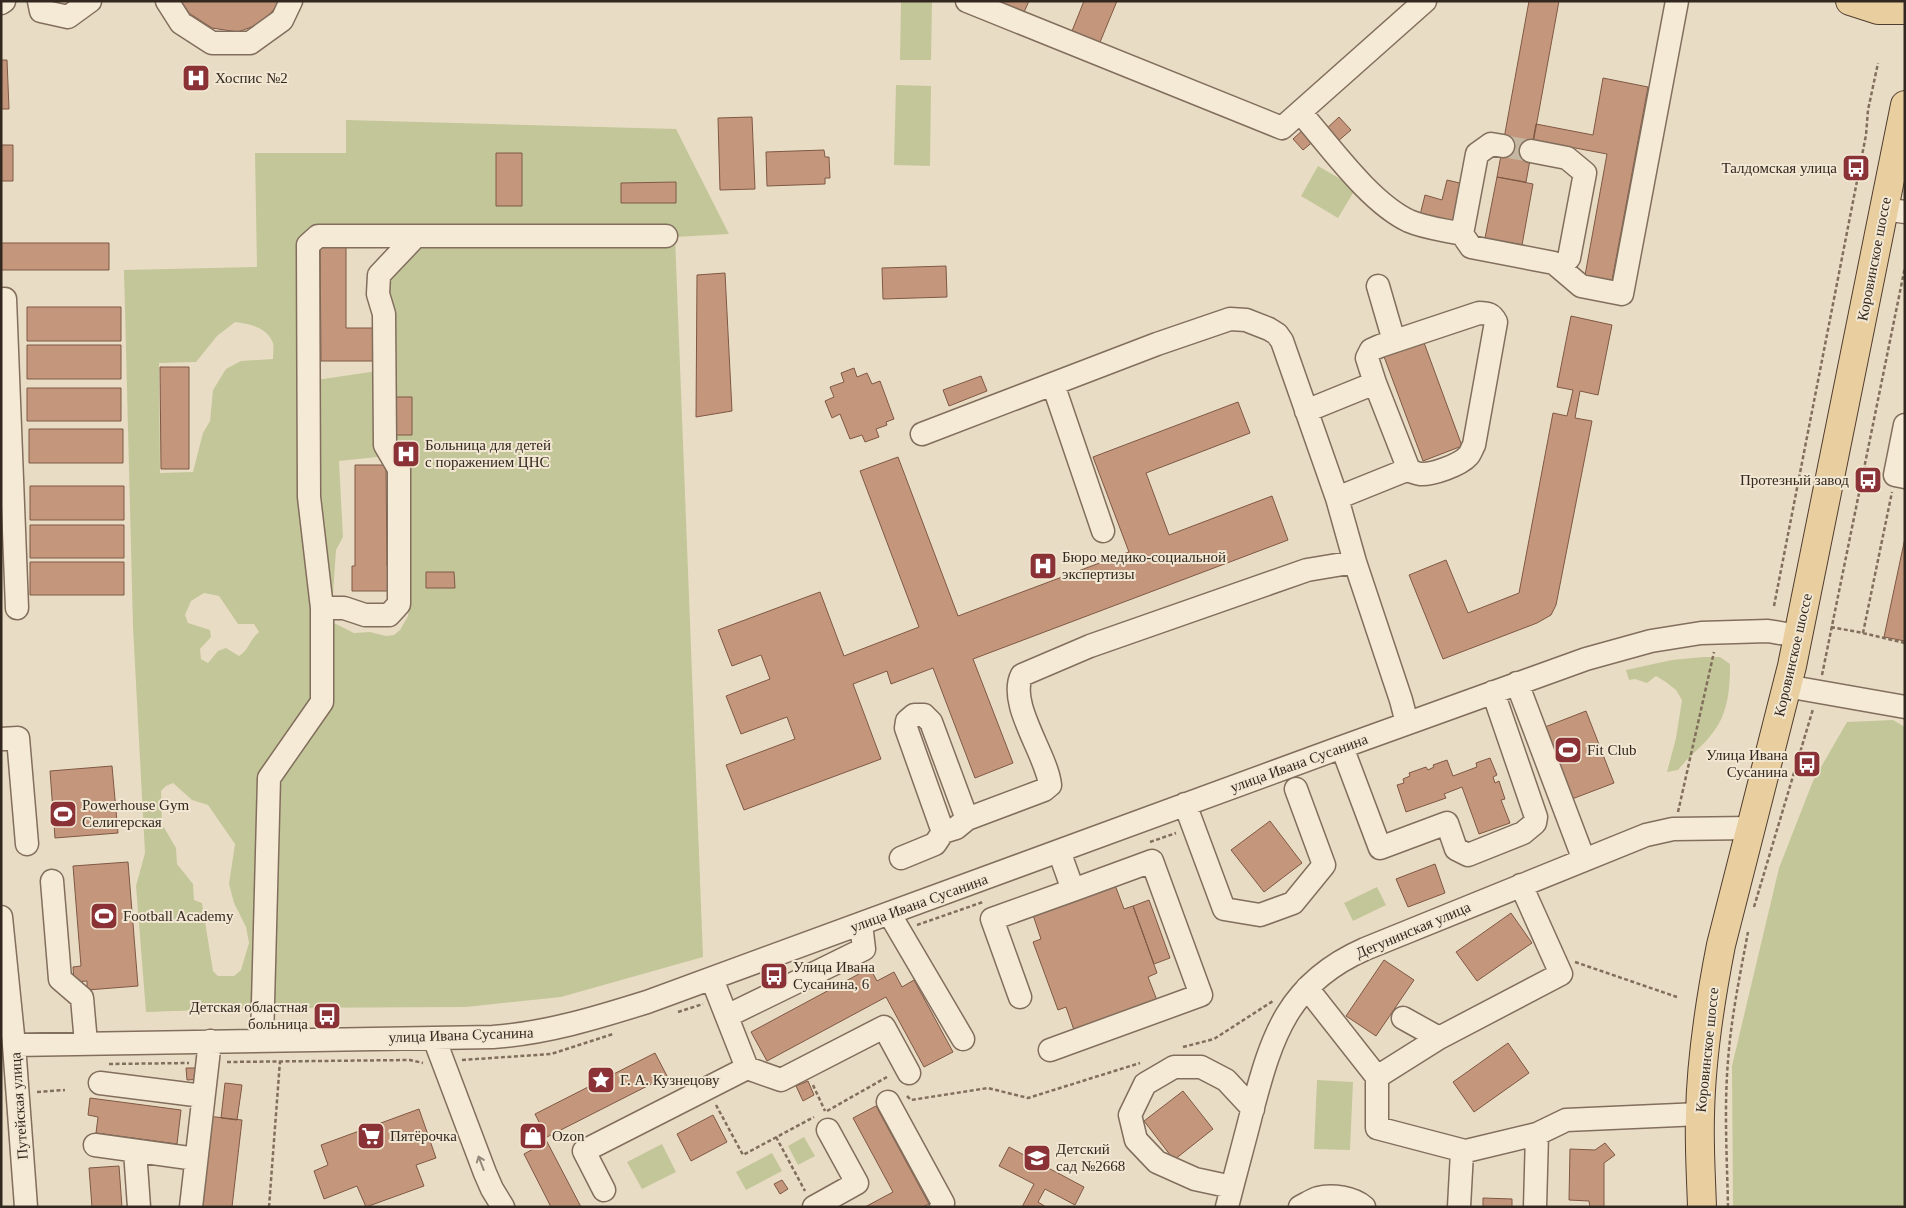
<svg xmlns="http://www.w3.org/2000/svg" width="1906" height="1208" viewBox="0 0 1906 1208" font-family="'Times New Roman',serif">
<rect width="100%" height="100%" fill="#e9dcc4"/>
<!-- green -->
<path fill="#c3c699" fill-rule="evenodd" d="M901,1h31l-1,59h-31z
M896,85l35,1 -1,80 -36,-1z
M346,120l330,9 53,105 -54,3 28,720 -142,40 -95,10 -203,1 -117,4 -10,-126 9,-33 -12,-226 -9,-357 133,-3 -2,-114h91zM496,153h26v53h-26zM676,182v21h-55v-20zM364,224c34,30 28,32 21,74l11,15 -5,56 -68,10 -12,-1v-147zM235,322c15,2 32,5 38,21 1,4 0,11 0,16l-32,2 -15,8 -13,21 -3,31 -7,12 -10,39 -33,1 -1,-110 37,-1 21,-26zM393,397h19v38h-18zM377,457l28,14 4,136 -1,9 -8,14 -6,5 -8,1 -16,-4 -16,1 -20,-10 -1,-29 3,-44 7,-13 -4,-76zM427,572h27v16h-27zM204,593l15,3 19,28h16l5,8c-9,7 -10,18 -20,24l-13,-8 -8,3 -10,12 -7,-4 -1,-10 11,-12 -1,-7 -22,-7 -3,-8 6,-14zM173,783l19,17 16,5 27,39 -6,40 5,19 12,24 3,16 -8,27 -7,6h-16l-5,-5 -11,-68 -8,-3 -1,-16 -16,-20 -1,-16 -14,-24 -1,-33 5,-5z
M1318,166l38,22 -18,30 -37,-22z
M1703,657h17l10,7c0,26 -2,51 -19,71 -10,13 -23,22 -33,35l-11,2 9,-34 6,-38 -6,-10 -10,-8 -10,-6 -9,7 -12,-4 -6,1 -3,-10 46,-10z
M1893,720l12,7v480h-172l-1,-141 47,-198 34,-87 34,-59z
M1377,887l9,18 -33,16 -9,-18z
M1317,1080l36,2 -3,68 -36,-1z
M804,1137l11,19 -17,9 -10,-19z
M662,1144l14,28 -34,17 -15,-27z
M772,1153l10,18 -36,19 -10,-18z"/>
<!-- building -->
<path fill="#c4977d" stroke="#7f5844" d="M181,1h100l-19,22 -24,9 -26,-4 -23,-15z
M996,1h33l-8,18z
M1084,1h33l-19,46 -28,-11z
M1529,1h30l-33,181 -29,-5z
M1,60h6l2,49h-8z
M1603,78l45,9 -37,199 -27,-5 23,-127 -74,-14 3,-16 57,11z
M752,117l3,72 -35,1 -2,-72z
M1339,117l12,13 -14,12 -11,-13z
M1305,128l10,12 -12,10 -10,-11z
M1,145h12v36h-12z
M824,150l1,7h4l1,21h-5v6l-58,2 -1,-34z
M496,153h26v53h-26z
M1497,177l36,7 -11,61 -37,-7z
M1447,180l17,4 -10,39 -34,-8 5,-20 17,5z
M676,182v21h-55v-20z
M1,243h108v27h-108z
M320,247h26v81h29v33h-54z
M946,266l1,31 -64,2 -1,-31z
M725,273l7,138 -36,6 1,-142z
M27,307h94v34h-94z
M1571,316l41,9 -14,70 -18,-4 -5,27 17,3 -36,184 -5,10 -14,8 -94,36 -34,-84 37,-15 22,53 51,-20 34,-180 14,3 6,-26 -16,-3z
M1423,340l39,106 -39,15 -40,-107z
M27,345h94v34h-94z
M160,367h29v102h-28z
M854,368l3,9 10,-4 5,11 8,-3 14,38 -8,3 1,3 -11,4 3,8 -14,5 -3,-7 -12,4 -10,-25 -8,4 -7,-17 9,-4 -4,-10 14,-5 -3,-9z
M981,376l6,15 -38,15 -6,-16z
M27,388h94v33h-94z
M393,397h19v38h-18z
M1238,402l12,31 -104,40 23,62 103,-39 16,44 -315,119 40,104 -38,15 -42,-110 -42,16 -4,-13 -34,13 28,75 -137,51 -18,-45 69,-26 -8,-22 -46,17 -15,-38 44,-17 -9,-24 -29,11 -14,-36 102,-38 24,64 75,-29 -59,-156 38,-14 60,159 171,-64 -36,-95z
M29,429h94v34h-94z
M355,465h31l1,101h4v25h-39v-25h3z
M30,486h94v34h-94z
M30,525h94v33h-94z
M1905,538v103l-21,-4z
M30,562h94v33h-94z
M426,572h28l1,16h-29z
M1586,711l28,72 -42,16 -27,-72z
M1490,758l7,17 -4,2 2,6 4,-2 6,18 -4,1 9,23 -31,11 -17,-47 -18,7 2,4 -40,14 -9,-27 7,-2 -1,-4 7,-3 -1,-3 17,-6 2,3 6,-3 -1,-2 14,-5 6,16 24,-9 -1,-4z
M112,766l6,67 -63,5 -5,-67z
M1270,821l32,42 -38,29 -33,-42z
M128,862l10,124 -51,4v-9l-13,1 -1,-15 8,-1 -8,-100z
M1435,864l10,29 -37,14 -12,-28z
M1115,885l9,24 9,-3 24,67 -9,4 10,26 -83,30 -9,-26 -8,3 -25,-68 8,-3 -8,-24z
M1149,900l21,58 -16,6 -21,-58z
M1511,913l21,30 -55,38 -21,-29z
M1384,960l30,20 -38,56 -30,-20z
M870,968l7,13 17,-9 8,15 12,-7 39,72 -29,15 -38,-70 -119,64 -16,-29z
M1508,1043l21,30 -55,39 -21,-30z
M655,1053l12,23 -122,62 36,69h-30l-27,-53 11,-6 -7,-15 13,-7 -6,-12z
M186,1068h18v11l-17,1z
M808,1081l6,14 -11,6 -7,-15z
M225,1083l17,2 -5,35 -16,-2z
M1183,1091l30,38 -39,31 -30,-39z
M90,1098l91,12 -4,34 -81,-11 2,-16 -10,-2z
M876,1106l53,98 -6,3h-58l28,-15 -40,-74z
M419,1109l17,49 -20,7 8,21 -58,21 -9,-21 -33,13 -10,-28 14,-6 -7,-20z
M713,1115l14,27 -36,19 -14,-27z
M207,1116l35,4 -10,87h-36z
M1605,1143l10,12 -11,8v44h-14l-1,-6 -20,-1 1,-51 25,1z
M1009,1147l75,40 -9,18 -30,-16 -7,13 8,5h-24l12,-23 -35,-18z
M119,1166l3,41h-30l-3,-39z
M782,1180l6,9 -8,5 -6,-10z
M1483,1198l29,1v8h-29z"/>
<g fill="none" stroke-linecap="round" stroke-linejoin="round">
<!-- minor-tunnel -->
<path stroke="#c5b8a3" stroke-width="22" stroke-dasharray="22 11" stroke-linecap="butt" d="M1503,146l28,5"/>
<defs>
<path id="minor" d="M39,1l2,10 27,6 22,-16
M167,1l14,22 31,20h38l32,-23 9,-19
M967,1l315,127 143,-127
M1,3l3,-2
M1300,112c30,34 69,90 109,109 16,7 36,9 53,13
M1503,146l-12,-2 -14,10 -15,80 9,13 83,16 27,23 41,8 55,-293
M1531,151l36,7 18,15 -16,85 -9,10
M1884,209l21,3
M1378,286l16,55
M5,299l12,309
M1375,383l34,87
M1053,384l50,147
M1306,411l69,-28 -8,-25 4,-8 9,-4 99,-33c9,0 13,1 17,9l-22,123c-2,3 -3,8 -6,11 -8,9 -36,19 -48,18 -6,-1 -9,-4 -16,-3l-67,27
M1905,425l-10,50 10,2
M922,434l235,-90 73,-25 16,1 23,9 8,5 5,7 55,157 18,64 46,138 6,23
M322,608l-13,-111 -1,-252 10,-9h98
M1517,683l67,177
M1786,686l119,21
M1,739l17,-1 9,106
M1342,747l38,101 67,-25 9,26 12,6 55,-22 12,-10 1,-6 -43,-125
M1185,804l39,105 36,6 33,-12 31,-38 -28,-76
M943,832l-37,-104 1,-7 7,-6h10l7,7 36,97
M901,858l34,-14 8,-12 13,-4 11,-9 77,-29 6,-5c-3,-30 -43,-82 -28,-110l68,-29 217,-76 48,-8
M52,881l8,98 22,19 4,45
M889,913l74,126
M1,917l13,128 12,162
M712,979l35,89
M1307,988l70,89v51l84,22 1,2 75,-18 29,-14 134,-6
M1020,997l-28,-78 81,-29 -14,-39
M727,1016l137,-67 -3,-25
M1403,1018l36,20
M434,1038l51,135 7,16 11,18
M262,1040l7,-262 53,-76v-94h22l21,7h24l10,-11v-135l-14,-24 -1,-131 -6,-20 1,-19 37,-39h250
M14,1045l479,-8c54,-4 103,-19 154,-35l695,-255 244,-88 65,-18 50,-8 67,-2 30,5
M1050,1050l151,-55 -49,-134 -79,29
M1377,1077l62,-39 122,-64 -40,-89
M100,1083l103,13
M888,1102l55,101 -2,4
M95,1145l101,14
M135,1151l4,56
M1232,1187l-37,-8 -38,-17 -21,-22 -6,-25 15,-31 29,-17h27l25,13 27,29
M604,1190l-20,-39 163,-83 34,12 103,-53 25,46
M191,1207l19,-166
M814,1207l43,-24 -29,-53
M1227,1207c8,-32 17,-64 25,-96 20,-76 36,-128 113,-162l281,-114 27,-6 78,-1
M1300,1207c6,-3 12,-7 18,-9 14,-4 36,0 46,9
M1459,1207l3,-55
M1535,1207l2,-73"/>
<path id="major" d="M1850,1l28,9h27
M1702,1207c-1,-31 -3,-61 -2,-92 1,-57 10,-114 21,-170l71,-279 113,-561"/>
</defs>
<!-- minor casing -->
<use href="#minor" stroke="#826e5c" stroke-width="25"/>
<!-- major casing -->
<use href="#major" stroke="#503d30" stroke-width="30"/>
<!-- path -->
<path stroke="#826e5c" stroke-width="2.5" stroke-dasharray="4 2.5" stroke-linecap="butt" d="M1864,467l13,4
M1774,606l92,-471 2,-25 10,-47
M1831,627l32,6 29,-141
M1863,633l42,10
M1822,675l83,-408
M1678,812l36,-160
M1150,842l26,-9
M1754,907l59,-198
M917,925l66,-23
M1575,962l102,35
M678,1012l25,-8
M1183,1047l31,-8 59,-38
M462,1060l89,-6 62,-20
M227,1062l183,-2 13,3
M109,1064l80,-1
M813,1085l12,26
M37,1092l28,-2
M907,1096l4,4 77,-12 40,10 112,-35
M716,1105l27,50 71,-38
M827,1111l60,-34
M776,1137l29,54
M269,1207l11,-146
M1728,1207c-1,-49 -4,-98 0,-146 3,-43 12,-86 20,-129"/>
<!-- minor -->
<use href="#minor" stroke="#f5ead6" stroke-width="22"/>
<!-- major -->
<use href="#major" stroke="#e9ce9f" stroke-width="28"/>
</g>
<!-- one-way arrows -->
<defs><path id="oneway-shaft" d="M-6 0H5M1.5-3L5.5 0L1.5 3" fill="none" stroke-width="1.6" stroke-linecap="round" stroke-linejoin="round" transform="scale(1.25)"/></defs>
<use stroke="#94897a" href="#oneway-shaft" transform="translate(481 1163) rotate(-111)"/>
<!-- icons -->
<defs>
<symbol id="hospital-square" viewBox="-11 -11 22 22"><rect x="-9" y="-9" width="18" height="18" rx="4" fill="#8b3237" stroke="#f2e7d2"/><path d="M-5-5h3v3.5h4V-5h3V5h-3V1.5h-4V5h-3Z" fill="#fff"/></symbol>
<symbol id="bus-square" viewBox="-11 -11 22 22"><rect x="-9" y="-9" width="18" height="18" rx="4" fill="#8b3237" stroke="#f2e7d2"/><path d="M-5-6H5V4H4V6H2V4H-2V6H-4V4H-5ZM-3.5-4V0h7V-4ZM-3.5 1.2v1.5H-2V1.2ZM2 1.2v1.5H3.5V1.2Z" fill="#fff"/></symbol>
<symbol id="stadium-square" viewBox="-11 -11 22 22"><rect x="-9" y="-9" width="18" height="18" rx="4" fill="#8b3237" stroke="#f2e7d2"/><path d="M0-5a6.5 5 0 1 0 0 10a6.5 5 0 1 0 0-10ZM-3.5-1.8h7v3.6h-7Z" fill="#fff"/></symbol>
<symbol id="sight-square" viewBox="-11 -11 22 22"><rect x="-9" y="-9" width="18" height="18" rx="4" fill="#8b3237" stroke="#f2e7d2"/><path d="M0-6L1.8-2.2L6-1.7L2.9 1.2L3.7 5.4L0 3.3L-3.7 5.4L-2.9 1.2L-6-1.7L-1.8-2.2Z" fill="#fff"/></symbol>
<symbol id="supermarket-square" viewBox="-11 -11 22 22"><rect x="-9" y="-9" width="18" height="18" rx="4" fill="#8b3237" stroke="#f2e7d2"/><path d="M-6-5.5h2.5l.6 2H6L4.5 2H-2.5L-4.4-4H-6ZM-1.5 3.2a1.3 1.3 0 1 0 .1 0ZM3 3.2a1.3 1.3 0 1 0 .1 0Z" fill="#fff"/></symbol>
<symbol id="shop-square" viewBox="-11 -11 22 22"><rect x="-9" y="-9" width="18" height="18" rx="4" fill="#8b3237" stroke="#f2e7d2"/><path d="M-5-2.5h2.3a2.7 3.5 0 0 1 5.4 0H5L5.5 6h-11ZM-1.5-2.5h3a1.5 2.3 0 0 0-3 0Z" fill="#fff"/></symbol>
<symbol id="school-square" viewBox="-11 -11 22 22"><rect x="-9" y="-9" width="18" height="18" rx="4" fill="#8b3237" stroke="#f2e7d2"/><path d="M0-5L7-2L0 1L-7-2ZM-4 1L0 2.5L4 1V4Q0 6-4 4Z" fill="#fff"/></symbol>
</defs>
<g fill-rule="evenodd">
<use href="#hospital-square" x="180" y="62" width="32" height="32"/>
<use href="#bus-square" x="1840" y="152" width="32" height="32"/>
<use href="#hospital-square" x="390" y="438" width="32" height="32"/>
<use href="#bus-square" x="1852" y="464" width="32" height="32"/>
<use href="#hospital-square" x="1027" y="550" width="32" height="32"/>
<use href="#stadium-square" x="1552" y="734" width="32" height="32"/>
<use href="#bus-square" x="1791" y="748" width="32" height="32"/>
<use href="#stadium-square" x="47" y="798" width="32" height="32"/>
<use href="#stadium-square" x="88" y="900" width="32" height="32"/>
<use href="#bus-square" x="758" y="960" width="32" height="32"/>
<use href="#bus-square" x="311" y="1000" width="32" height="32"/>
<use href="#sight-square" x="585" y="1064" width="32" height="32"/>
<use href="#supermarket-square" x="355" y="1120" width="32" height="32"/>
<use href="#shop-square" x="517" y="1120" width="32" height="32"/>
<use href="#school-square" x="1021" y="1142" width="32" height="32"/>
</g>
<g text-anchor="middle" stroke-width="4" stroke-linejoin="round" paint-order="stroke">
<!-- poi labels -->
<g font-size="15" fill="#33281f" stroke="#f2e7d2" text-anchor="start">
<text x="215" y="83">Хоспис №2</text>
<text x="1837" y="173" text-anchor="end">Талдомская улица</text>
<text x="425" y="450">Больница для детей<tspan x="425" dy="17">с поражением ЦНС</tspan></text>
<text x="1849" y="485" text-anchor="end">Протезный завод</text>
<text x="1062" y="562">Бюро медико-социальной<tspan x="1062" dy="17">экспертизы</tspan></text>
<text x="1587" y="755">Fit Club</text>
<text x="1788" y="760" text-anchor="end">Улица Ивана<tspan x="1788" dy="17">Сусанина</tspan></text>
<text x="82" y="810">Powerhouse Gym<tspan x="82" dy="17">Селигерская</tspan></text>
<text x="123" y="921">Football Academy</text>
<text x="793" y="972">Улица Ивана<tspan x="793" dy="17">Сусанина, 6</tspan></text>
<text x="308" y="1012" text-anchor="end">Детская областная<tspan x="308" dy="17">больница</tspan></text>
<text x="620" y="1085">Г. А. Кузнецову</text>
<text x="390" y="1141">Пятёрочка</text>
<text x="552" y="1141">Ozon</text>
<text x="1056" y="1154">Детский<tspan x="1056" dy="17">сад №2668</tspan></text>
</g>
<!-- street labels -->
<g font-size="15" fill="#33281f" stroke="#f2e7d2">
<text transform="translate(1874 259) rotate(-79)" y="5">Коровинское шоссе</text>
<text transform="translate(1793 655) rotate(-77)" y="5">Коровинское шоссе</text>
<text transform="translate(1299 763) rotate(-20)" y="5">улица Ивана Сусанина</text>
<text transform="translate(919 903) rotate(-20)" y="5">улица Ивана Сусанина</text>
<text transform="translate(1413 930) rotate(-23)" y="5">Дегунинская улица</text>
<text transform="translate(461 1035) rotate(-2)" y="5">улица Ивана Сусанина</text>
<text transform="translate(1707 1050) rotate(-84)" y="5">Коровинское шоссе</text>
<text transform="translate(19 1106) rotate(-94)" y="5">Путейская улица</text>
</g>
</g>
<!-- border -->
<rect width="1906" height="1208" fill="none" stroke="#33281f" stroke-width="5"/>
</svg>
